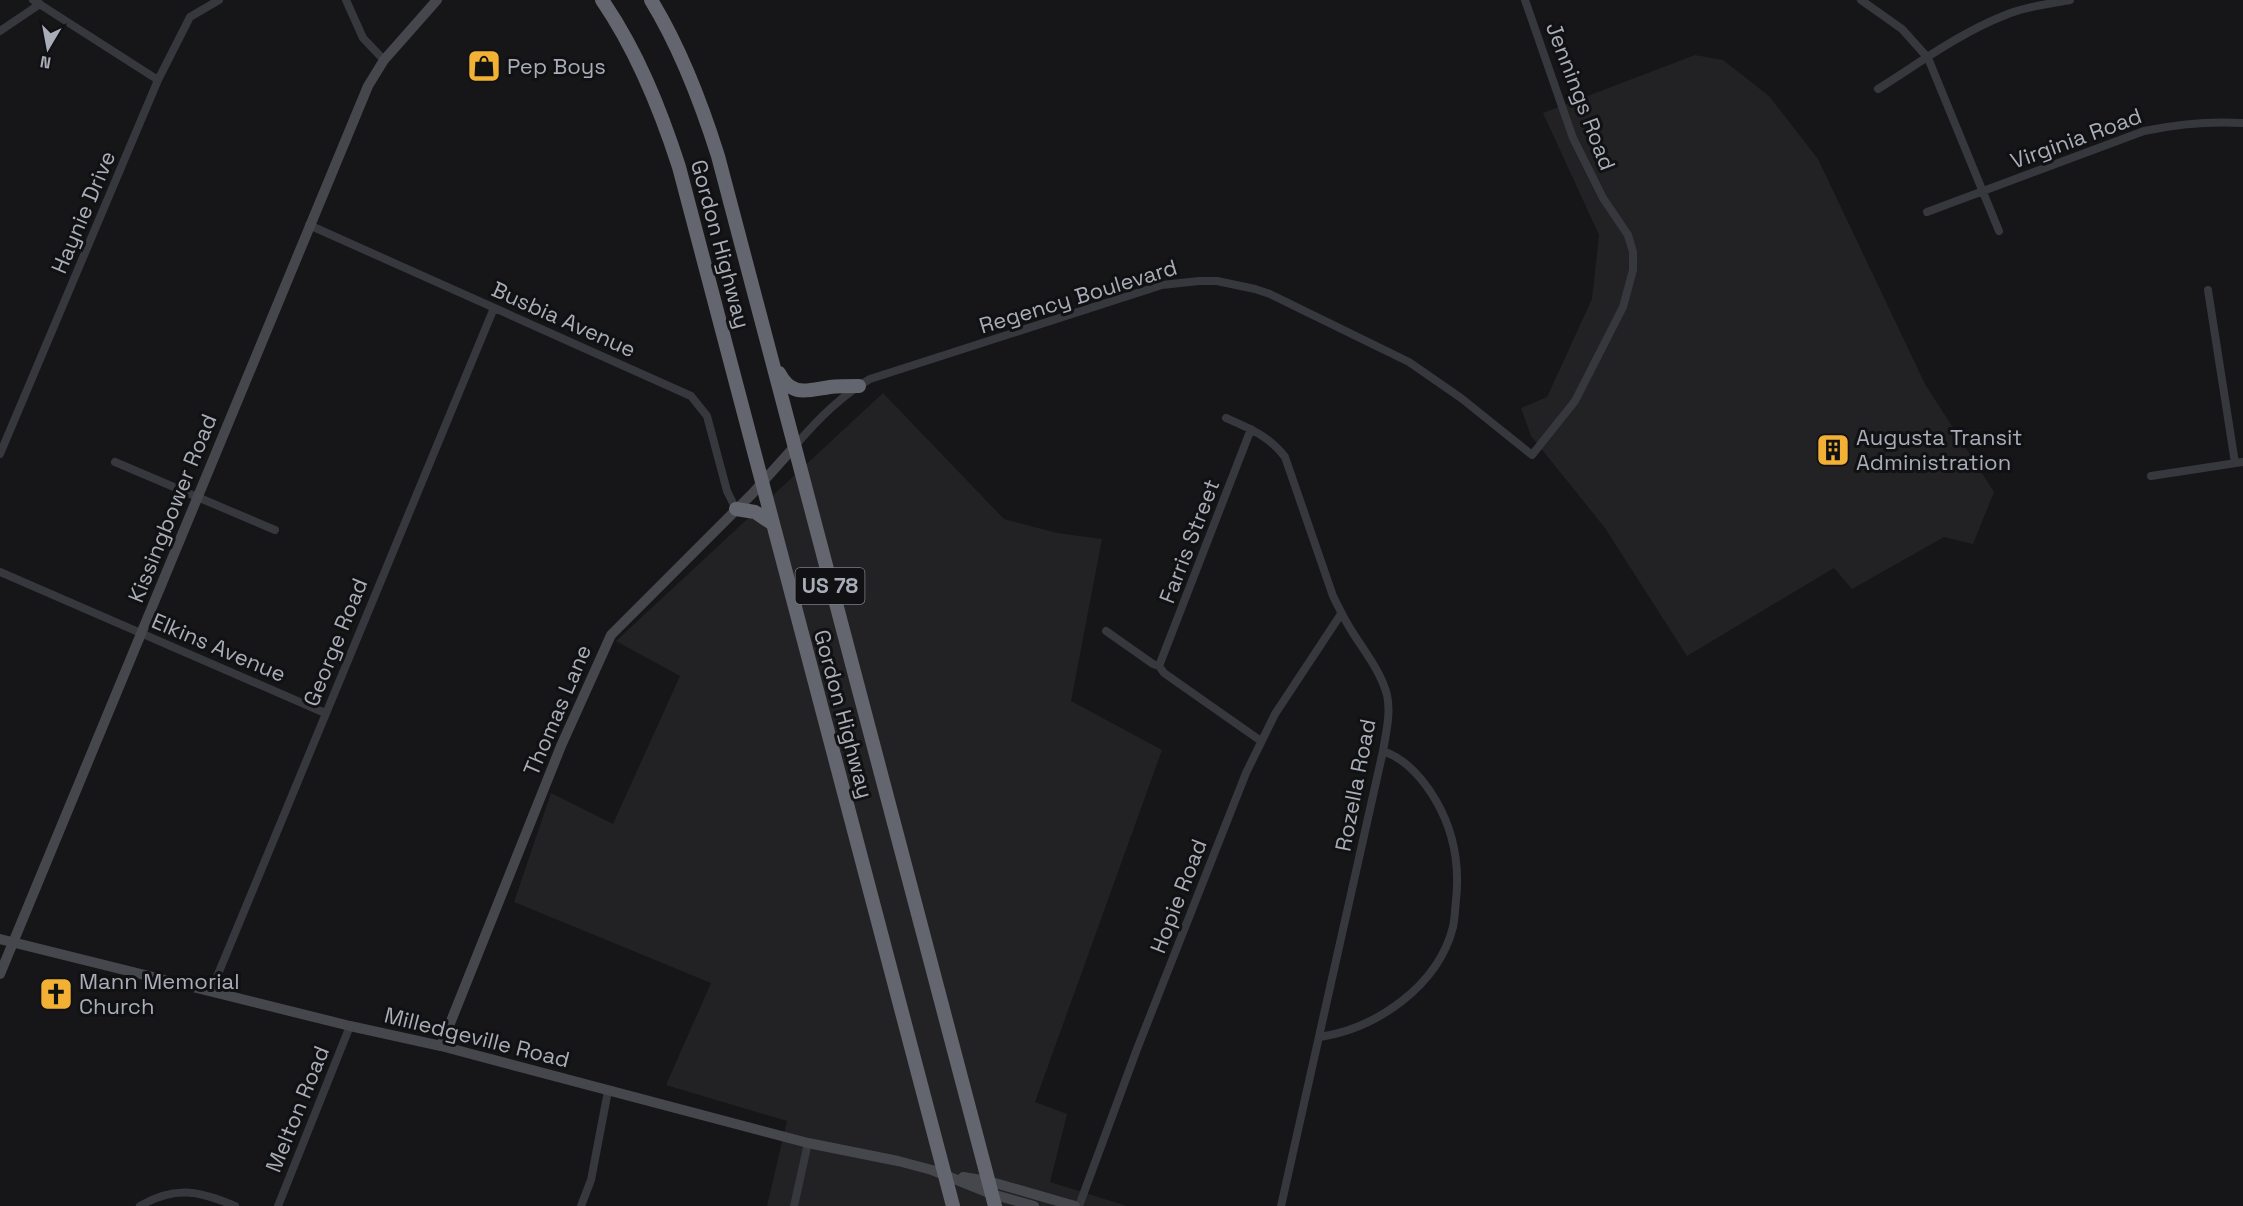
<svg xmlns="http://www.w3.org/2000/svg" width="2243" height="1206" viewBox="0 0 2243 1206" font-family="'Space Grotesk',sans-serif">
<rect width="100%" height="100%" fill="#161618"/>
<!-- built -->
<path fill="#222225" d="M1695,55l28,5 46,36 49,63 107,225 69,108 -21,52 -29,-7 -92,52 -18,-21 -147,88 -82,-128 -74,-92 -10,-28 26,-11 45,-98 7,-64 -56,-122z
M883,393l121,126 53,14 45,6 -31,162 91,49 -127,352 32,12 -17,68 77,24h-360l20,-85 -121,-36 45,-102 -197,-81 37,-109 62,31 67,-148 -64,-35z"/>
<g fill="none" stroke-linecap="round" stroke-linejoin="round">
<!-- street -->
<path stroke="#37383d" stroke-width="8" d="M33,0l125,80
M346,0l17,38 21,22
M1861,0l41,29 26,29 71,173
M0,31l40,-27
M1878,89c40,-25 80,-55 125,-73 21,-9 45,-12 67,-16
M1927,212l217,-81c33,-7 65,-10 99,-8
M309,225l382,171 16,20 20,75 9,18
M2208,290l27,173
M1226,418c23,10 43,18 59,39l48,139c6,12 12,25 20,37 12,19 28,39 34,62 4,18 -1,38 -4,56l-102,455
M1251,429l-92,237 5,7 97,68
M795,446c21,-25 47,-51 75,-67l292,-94 37,-4h18l38,8 15,5 139,68 52,36 71,57 43,-54 48,-94 10,-37v-18l-5,-17 -25,-37 -30,-60 -48,-138
M0,454l158,-374 32,-63 29,-17
M115,462l160,68
M2151,476l92,-14
M0,572l325,141
M1106,631l47,33 6,2
M211,991l283,-683
M1320,1037c57,-9 118,-51 133,-110 2,-9 2,-19 3,-27 4,-37 -2,-69 -21,-101 -12,-20 -29,-40 -52,-48
M140,1206c35,-21 60,-15 95,0
M278,1206l72,-180
M581,1206l10,-26 17,-89
M794,1206l14,-63
M1079,1206l58,-157 109,-276 29,-59 66,-100"/>
<!-- secondary -->
<path stroke="#45474d" stroke-width="10" d="M0,939l350,87 91,20 367,97 90,18 34,9 60,24 42,12
M0,974l368,-888 16,-26 53,-60
M441,1046l120,-300 50,-111 141,-141 43,-48
M963,1177l25,4 87,25"/>
<!-- highway -->
<path stroke="#63666e" stroke-width="14" d="M602,0c35,51 58,108 77,167l274,1039
M651,0c30,49 50,102 67,156l277,1050
M779,373c13,25 29,17 51,14 9,-1 19,-1 29,-1
M736,509l19,3 18,12"/>
</g>
<!-- icons -->
<defs>
<symbol id="shop-square" viewBox="-11 -11 22 22"><rect x="-9" y="-9" width="18" height="18" rx="4" fill="#f2b134" stroke="#111113"/><path d="M-5-2.5h2.3a2.7 3.5 0 0 1 5.4 0H5L5.5 6h-11ZM-1.5-2.5h3a1.5 2.3 0 0 0-3 0Z" fill="#111"/></symbol>
<symbol id="building-square" viewBox="-11 -11 22 22"><rect x="-9" y="-9" width="18" height="18" rx="4" fill="#f2b134" stroke="#111113"/><path d="M-4-6H4V6H1V3H-1V6H-4ZM-2.5-4.3h1.7v1.8h-1.7ZM.8-4.3h1.7v1.8H.8ZM-2.5-1h1.7V.8h-1.7ZM.8-1h1.7V.8H.8Z" fill="#111"/></symbol>
<symbol id="church-square" viewBox="-11 -11 22 22"><rect x="-9" y="-9" width="18" height="18" rx="4" fill="#f2b134" stroke="#111113"/><path d="M-1.2-6h2.4v3.5h3.3v2.4h-3.3V6h-2.4V-.1h-3.3v-2.4h3.3Z" fill="#111"/></symbol>
</defs>
<g fill-rule="evenodd">
<use href="#shop-square" x="465" y="47" width="38" height="38"/>
<use href="#building-square" x="1814" y="431" width="38" height="38"/>
<use href="#church-square" x="37" y="975" width="38" height="38"/>
</g>
<g text-anchor="middle" stroke-width="6" stroke-linejoin="round" paint-order="stroke">
<!-- shield labels -->
<rect fill="#111113" stroke="#7b7e86" stroke-width="1.5" x="795.5" y="568" width="69" height="36" rx="4.5"/>
<g font-size="21" font-weight="bold" fill="#a8adb8">
<text x="830" y="593">US 78</text>
</g>
<!-- poi labels -->
<g font-size="22" fill="#a8adb8" stroke="#111113" text-anchor="start">
<text x="507" y="74">Pep Boys</text>
<text x="1856" y="445">Augusta Transit<tspan x="1856" dy="25">Administration</tspan></text>
<text x="79" y="989">Mann Memorial<tspan x="79" dy="25">Church</tspan></text>
</g>
<!-- street labels -->
<g font-size="22" fill="#a8adb8" stroke="#111113">
<text transform="translate(1581 96) rotate(69)" y="8">Jennings Road</text>
<text transform="translate(2076 138) rotate(-20)" y="8">Virginia Road</text>
<text transform="translate(83 212) rotate(-67)" y="8">Haynie Drive</text>
<text transform="translate(721 244) rotate(75)" y="8">Gordon Highway</text>
<text transform="translate(1078 296) rotate(-17)" y="8">Regency Boulevard</text>
<text transform="translate(564 319) rotate(24)" y="8">Busbia Avenue</text>
<text transform="translate(172 508) rotate(-68)" y="8">Kissingbower Road</text>
<text transform="translate(1189 541) rotate(-69)" y="8">Farris Street</text>
<text transform="translate(335 642) rotate(-68)" y="8">George Road</text>
<text transform="translate(219 647) rotate(23)" y="8">Elkins Avenue</text>
<text transform="translate(557 710) rotate(-67)" y="8">Thomas Lane</text>
<text transform="translate(844 714) rotate(75)" y="8">Gordon Highway</text>
<text transform="translate(1355 785) rotate(-79)" y="8">Rozella Road</text>
<text transform="translate(1178 896) rotate(-69)" y="8">Hopie Road</text>
<text transform="translate(477 1037) rotate(14)" y="8">Milledgeville Road</text>
<text transform="translate(297 1109) rotate(-68)" y="8">Melton Road</text>
</g>
</g>
<!-- north arrow -->
<g transform="translate(48 48) rotate(190)" stroke="#111113" stroke-width="4.5" paint-order="stroke">
<path d="M0-4.5L10 22L0 15L-10 22Z" fill="#a8adb8"/>
<text y="-9" font-size="16" font-weight="bold" text-anchor="middle" fill="#a8adb8">N</text>
</g>
</svg>
